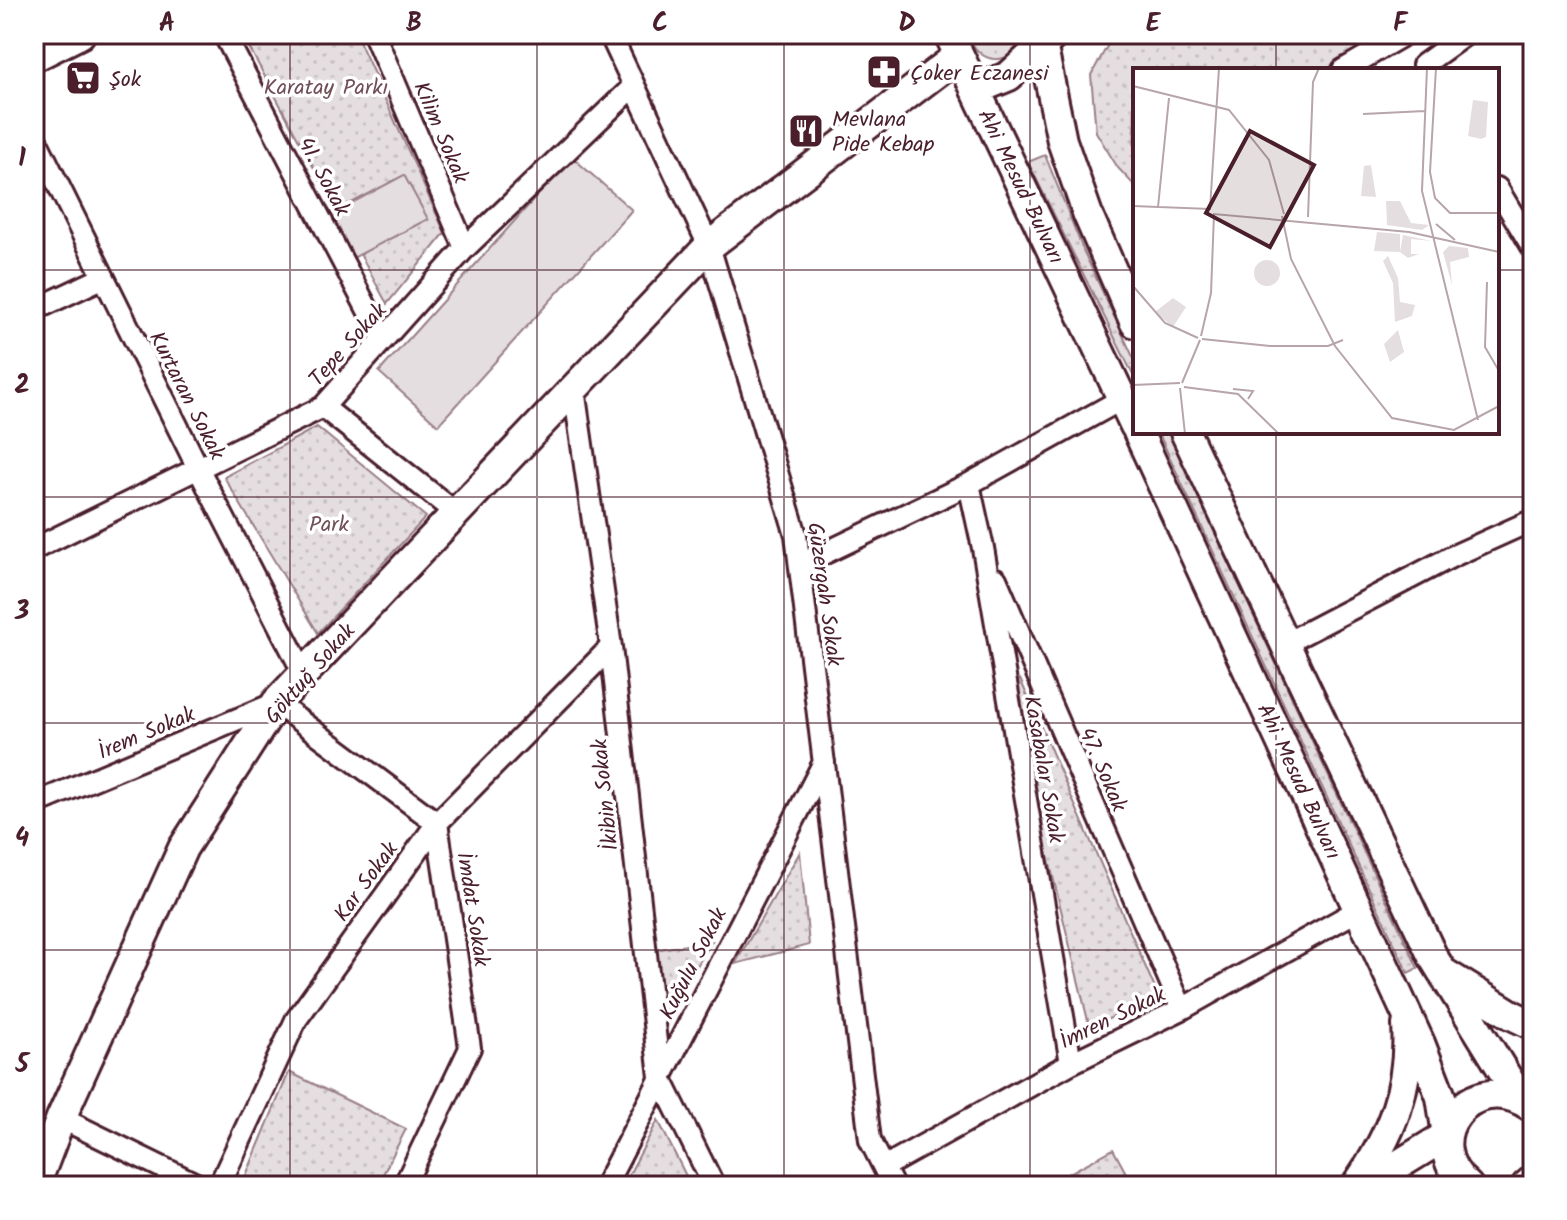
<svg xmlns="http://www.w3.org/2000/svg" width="1567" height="1220" viewBox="0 0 1567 1220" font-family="Kalam,sans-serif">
<defs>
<pattern id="grass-dots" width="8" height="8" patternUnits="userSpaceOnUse" patternTransform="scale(2)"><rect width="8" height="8" fill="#e5dee0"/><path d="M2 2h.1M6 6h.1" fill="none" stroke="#c6bec0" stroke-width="1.8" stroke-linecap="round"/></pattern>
</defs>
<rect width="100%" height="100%" fill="#fff"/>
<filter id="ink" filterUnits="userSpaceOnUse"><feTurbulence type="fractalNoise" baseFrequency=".0125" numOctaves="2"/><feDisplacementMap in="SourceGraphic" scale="16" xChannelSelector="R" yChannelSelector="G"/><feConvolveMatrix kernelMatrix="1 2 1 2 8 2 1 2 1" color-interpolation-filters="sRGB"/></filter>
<g filter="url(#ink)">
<!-- grass -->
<path fill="url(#grass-dots)" stroke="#987e86" stroke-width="2" d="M242,34h114l89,199 -58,71z
M969,34h51c-3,34 -44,33 -51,0z
M1114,34h261l3,4 -53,32h-190l-1,115 -16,-17 -22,-36 -5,-57z
M1045,155l39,97 51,109v18l-107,-217z
M317,427l109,90 -108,116 -94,-156z
M1158,432h10l250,536 -10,5z
M1020,679l137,314 -67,36 -60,-247 -18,-94z
M800,852l9,93 -74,19z
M712,941l-53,88 -11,-78z
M289,1072l117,57 -29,57 -135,-1z
M658,1120l33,66h-68z
M1113,1149l20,37h-87z"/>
<!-- pitch -->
<path fill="#e5dee0" stroke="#987e86" stroke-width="2" d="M572,157l60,53 -194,215 -59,-53z
M404,175l24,44 -75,39 -24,-43z"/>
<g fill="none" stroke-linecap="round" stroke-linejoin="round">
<defs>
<path id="street" d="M224,34l159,305
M374,34l91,214
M610,34l99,212 87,289 74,605 23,46
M1423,65l43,-31
M1343,70l62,-36
M34,136l164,332 106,206
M1497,188l36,60
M34,310l68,-32
M574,389l37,258 49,430 54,109
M323,407l133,106
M969,484l14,64 88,515
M34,549l289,-142 142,-159 169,-162
M800,565l169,-81 153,-85
M996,579l186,430
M1284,644l167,-87 82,-37
M34,804l242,-101 161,120 33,225 -66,138
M61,1118l139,68
M884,1167l187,-104 111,-54 178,-100
M219,1186l77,-166 141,-197 174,-176
M605,1186l219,-424"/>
<path id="secondary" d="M949,34l186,392
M1040,34l22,107 26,74 47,108
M34,57l46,-23
M975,90l34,-14 45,-41
M1138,432l282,611 21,54 6,38 -83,51
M1185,432l248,525 88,143 12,-5
M1444,973l68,42 21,10
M35,1186l26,-68 122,-270 93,-145 433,-457 249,-190
M1356,1186c35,-50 55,-99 51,-161
M1468,1186c-54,-45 3,-120 62,-80
M1526,1186l7,-6"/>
</defs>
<!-- street casing -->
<use href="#street" stroke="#4a1f2b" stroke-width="26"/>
<!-- secondary casing -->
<use href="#secondary" stroke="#4a1f2b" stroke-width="34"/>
<!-- street -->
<use href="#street" stroke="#fff" stroke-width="20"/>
<!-- secondary -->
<use href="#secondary" stroke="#fff" stroke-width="28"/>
</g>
</g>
<!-- grid -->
<path fill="none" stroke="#4a1f2b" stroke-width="2" stroke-opacity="0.55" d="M290,34v1152M537,34v1152M784,34v1152M1030,34v1152M1276,34v36M34,270h1101M1497,270h36M1276,432v754M34,497h1499M34,723h1499M34,950h1499"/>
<!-- icons -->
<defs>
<symbol id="pharmacy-square" viewBox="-11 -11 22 22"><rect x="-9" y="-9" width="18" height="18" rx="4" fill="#4a1f2b" stroke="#fff"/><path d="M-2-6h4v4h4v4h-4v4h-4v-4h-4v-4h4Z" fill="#fff"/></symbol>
<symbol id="supermarket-square" viewBox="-11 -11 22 22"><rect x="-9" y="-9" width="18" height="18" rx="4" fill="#4a1f2b" stroke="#fff"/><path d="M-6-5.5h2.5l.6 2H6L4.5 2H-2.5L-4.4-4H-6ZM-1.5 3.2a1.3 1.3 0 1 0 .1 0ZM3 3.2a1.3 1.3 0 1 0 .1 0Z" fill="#fff"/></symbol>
<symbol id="restaurant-square" viewBox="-11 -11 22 22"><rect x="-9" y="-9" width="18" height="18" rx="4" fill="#4a1f2b" stroke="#fff"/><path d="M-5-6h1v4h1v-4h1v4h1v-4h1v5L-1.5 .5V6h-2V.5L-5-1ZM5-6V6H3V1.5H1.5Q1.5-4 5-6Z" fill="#fff"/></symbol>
</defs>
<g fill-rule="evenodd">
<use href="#pharmacy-square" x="864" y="52" width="40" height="40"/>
<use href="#supermarket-square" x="63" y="58" width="40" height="40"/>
<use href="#restaurant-square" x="786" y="111" width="40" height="40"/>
</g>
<g text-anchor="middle" stroke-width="7" stroke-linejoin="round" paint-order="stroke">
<!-- poi labels -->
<g font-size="22" fill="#4a1f2b" stroke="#fff" text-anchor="start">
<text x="910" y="80">Çoker Eczanesi</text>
<text x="109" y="86">Şok</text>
<text x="832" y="126">Mevlana<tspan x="832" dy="25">Pide Kebap</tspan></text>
</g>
<!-- park labels -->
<g font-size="22" fill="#714f58" stroke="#fff">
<text x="326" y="94">Karatay Parkı</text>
<text x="329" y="531">Park</text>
</g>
<!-- street labels -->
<g font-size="22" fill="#4a1f2b" stroke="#fff">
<text transform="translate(442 132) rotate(67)" y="8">Kilim Sokak</text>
<text transform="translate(325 176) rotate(62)" y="8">41. Sokak</text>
<text transform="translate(1022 186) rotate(64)" y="8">Ahi Mesud Bulvarı</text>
<text transform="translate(347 344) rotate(-48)" y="8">Tepe Sokak</text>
<text transform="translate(188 395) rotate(63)" y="8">Kurtaran Sokak</text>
<text transform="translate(826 594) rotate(82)" y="8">Güzergah Sokak</text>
<text transform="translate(309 673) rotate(-49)" y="8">Göktuğ Sokak</text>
<text transform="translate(146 732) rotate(-23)" y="8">İrem Sokak</text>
<text transform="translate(1045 769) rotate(80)" y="8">Kasabalar Sokak</text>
<text transform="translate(1104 769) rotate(67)" y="8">47. Sokak</text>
<text transform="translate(1300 781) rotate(65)" y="8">Ahi Mesud Bulvarı</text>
<text transform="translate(604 795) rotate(-96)" y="8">İkibin Sokak</text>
<text transform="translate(365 881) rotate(-54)" y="8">Kar Sokak</text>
<text transform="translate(474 909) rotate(81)" y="8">İmdat Sokak</text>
<text transform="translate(692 963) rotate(-63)" y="8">Kuğulu Sokak</text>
<text transform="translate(1112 1017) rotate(-26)" y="8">İmren Sokak</text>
</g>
</g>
<!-- overview -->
<g transform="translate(1133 68)">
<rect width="366" height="366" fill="#fff"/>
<path d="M340,32l15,2 -2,35 -5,2 -13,-3zM238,97l5,32 -15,-1 3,-30zM253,133h14l11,22 18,2 -7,5 -35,-5zM244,164l23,2v18l3,-17 29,6 -21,-2v15h8l-11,4 -8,-6 -26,-1zM316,178l19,2 1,9 -19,5 2,23 -9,-33zM255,188l10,22 2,24 15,3 -3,11 -17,6 -2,-39 -10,-22zM121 205a13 13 0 1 1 26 0a13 13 0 1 1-26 0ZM40,230l13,9 -13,20 -18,-15zM265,262l6,22 -14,10 -6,-18z" fill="#e5dee0"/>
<path fill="none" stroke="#b7a5aa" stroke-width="2" d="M294,0l-5,123 56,229M303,0l-6,104 5,26 15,15h49M0,18l96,24 40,50 15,54M230,46l62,-3M0,138l77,3 9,-141M25,139l11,-109M149,148l9,43 44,87 57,72 62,12 45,-24M175,149l5,-135 6,-14M303,156l19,16M354,214l-2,65 14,24M0,218l32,37 33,15M68,268l10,-43 3,-79 195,18 90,20M69,271l68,7h58l15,-6M49,315l18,-43M0,317l47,-2M51,319l54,7 41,40M47,320l5,46M100,321l20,2 -5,8"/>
<path fill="#4a1f2b" fill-opacity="0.15" stroke="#4a1f2b" stroke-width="4" d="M117,63l64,34 -44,82 -64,-34z"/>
<rect width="366" height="366" fill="none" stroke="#4a1f2b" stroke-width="4"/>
</g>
<!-- margin -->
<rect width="1567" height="1220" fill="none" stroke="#fff" stroke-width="88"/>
<rect x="44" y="44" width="1479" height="1132" fill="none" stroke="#4a1f2b" stroke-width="3"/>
<g font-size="26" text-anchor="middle" font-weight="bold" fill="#4a1f2b">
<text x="167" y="31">A</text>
<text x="414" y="31">B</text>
<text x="660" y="31">C</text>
<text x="907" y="31">D</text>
<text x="1153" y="31">E</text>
<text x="1400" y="31">F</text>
<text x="22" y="166">1</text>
<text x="22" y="393">2</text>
<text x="22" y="619">3</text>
<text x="22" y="846">4</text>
<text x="22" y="1072">5</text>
</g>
</svg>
